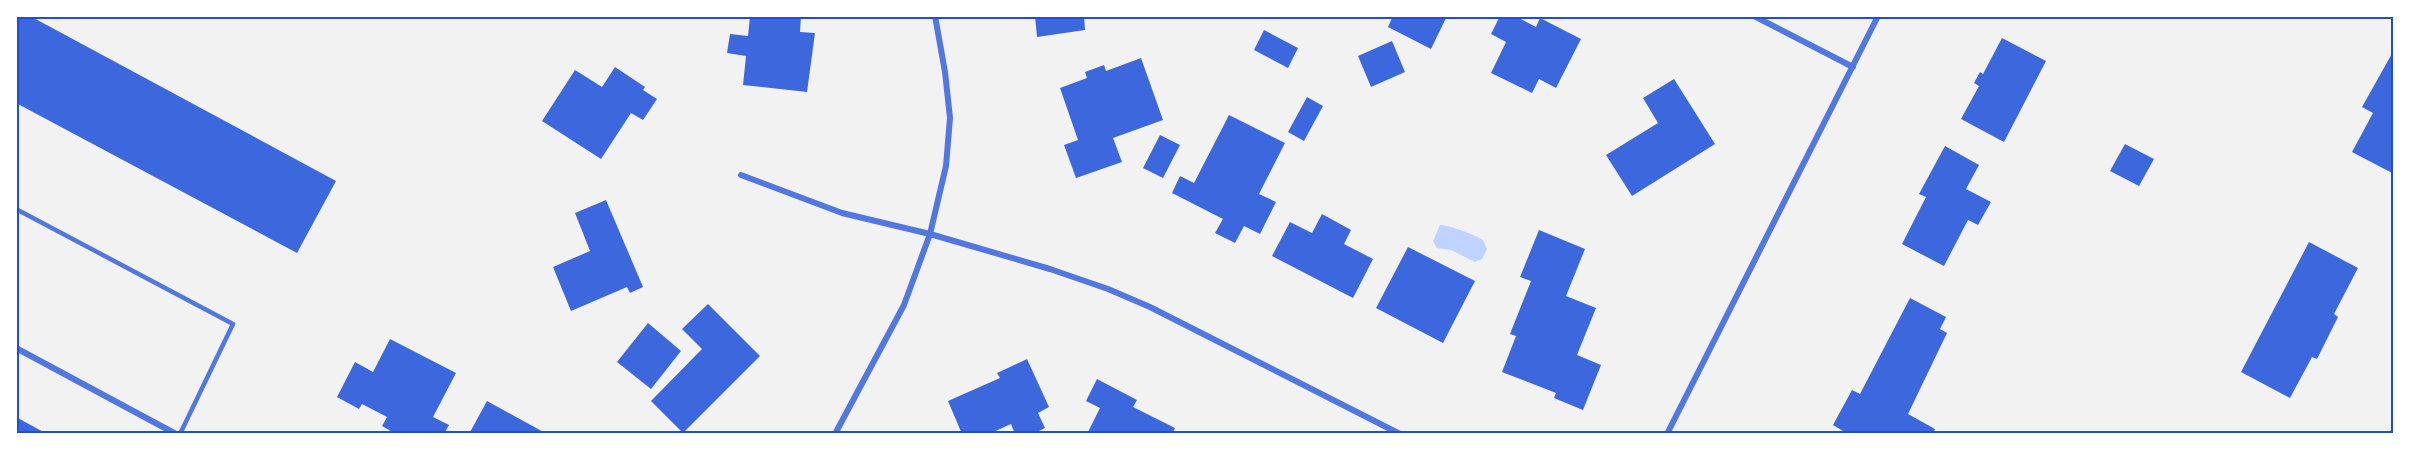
<svg xmlns="http://www.w3.org/2000/svg" width="2410" height="450" viewBox="0 0 2410 450" font-family="Ubuntu,sans-serif">
<rect width="100%" height="100%" fill="#f2f2f2"/>
<!-- water -->
<path fill="#bfd3fe" d="M1440,225c9,0 35,10 43,15l4,9 -5,10 -7,3 -24,-12 -14,-2 -4,-7z"/>
<!-- building -->
<path fill="#3d67dc" d="M16,16h14l306,165 -39,72 -281,-150z
M750,16h51l-1,16 15,1 -8,59 -64,-7 3,-29 -19,-3 3,-19 18,2z
M1035,16h49l1,14 -48,7z
M1393,16h54l-16,33 -43,-22z
M1500,16h15l21,11 4,-9 41,21 -25,49 -17,-9 -7,14 -41,-20 15,-31 -15,-8z
M1264,30l34,18 -10,20 -34,-18z
M2002,38l44,23 -42,81 -43,-23 18,-33 -5,-3 6,-11 3,2z
M1392,41l13,31 -34,15 -13,-31z
M2394,50v124l-42,-22 21,-39 -11,-6z
M1141,58l22,62 -50,18 9,24 -46,16 -12,-33 14,-5 -18,-52 27,-10 -2,-6 19,-7 2,6z
M615,67l30,20 -2,3 14,9 -14,21 -12,-7 -30,46 -59,-38 33,-51 27,17z
M1674,79l41,65 -83,52 -26,-41 52,-32 -15,-25z
M1307,97l16,9 -19,35 -16,-9z
M1229,115l56,28 -26,51 17,8 -16,32 -16,-8 -9,17 -20,-10 8,-14 -51,-26 8,-17 14,7z
M1160,135l20,10 -17,33 -20,-10z
M2125,144l29,15 -15,27 -29,-15z
M1945,146l34,19 -13,24 25,13 -13,23 -10,-5 -24,46 -42,-22 24,-47 -7,-3z
M606,200l37,87 -13,6 -3,-6 -56,24 -18,-44 37,-16 -15,-38z
M1322,214l29,16 -7,14 29,15 -20,39 -81,-42 18,-34 22,11z
M1539,230l46,19 -19,47 30,12 -19,47 24,10 -18,45 -29,-12 2,-5 -54,-21 14,-36 -6,-2 21,-53 -11,-4z
M2309,242l49,26 -24,46 4,3 -21,42 -5,-2 -22,41 -49,-26z
M1408,247l67,34 -32,62 -67,-35z
M1910,298l36,19 -6,12 7,4 -39,81 27,15 -2,5h-92l2,-3 -10,-6 19,-35 8,4z
M708,304l52,52 -77,77 -32,-32 51,-52 -20,-20z
M648,323l33,28 -30,38 -34,-27z
M390,339l66,34 -23,44 16,8 -5,9h-48l-14,-8 5,-9 -25,-13 -3,5 -22,-12 18,-35 18,10z
M1027,359l22,48 -11,6 7,15 -12,6h-18l-4,-10 -22,10h-27l-14,-33 52,-23 -3,-5z
M1097,379l40,21 -4,7 42,21 -3,6h-85l13,-26 -14,-7z
M487,401l60,33h-78z
M16,417l31,17h-31z"/>
<g fill="none" stroke-linecap="round" stroke-linejoin="round">
<!-- service -->
<path stroke="#5277de" stroke-width="4.5" d="M16,209l217,115 -53,110"/>
<!-- minor -->
<path stroke="#5277de" stroke-width="6" d="M1754,16l99,51
M741,175l101,38 88,21 120,35 58,20 42,18 250,127
M16,348l160,86
M835,434l69,-129 26,-71 16,-68 4,-48 -5,-46 -10,-56
M1667,434l211,-418"/>
</g>
<!-- border -->
<rect width="2410" height="450" fill="none" stroke="#ffffff" stroke-width="36"/>
<rect x="18" y="18" width="2374" height="414" fill="none" stroke="#1d4ed8" stroke-width="2"/>
</svg>
